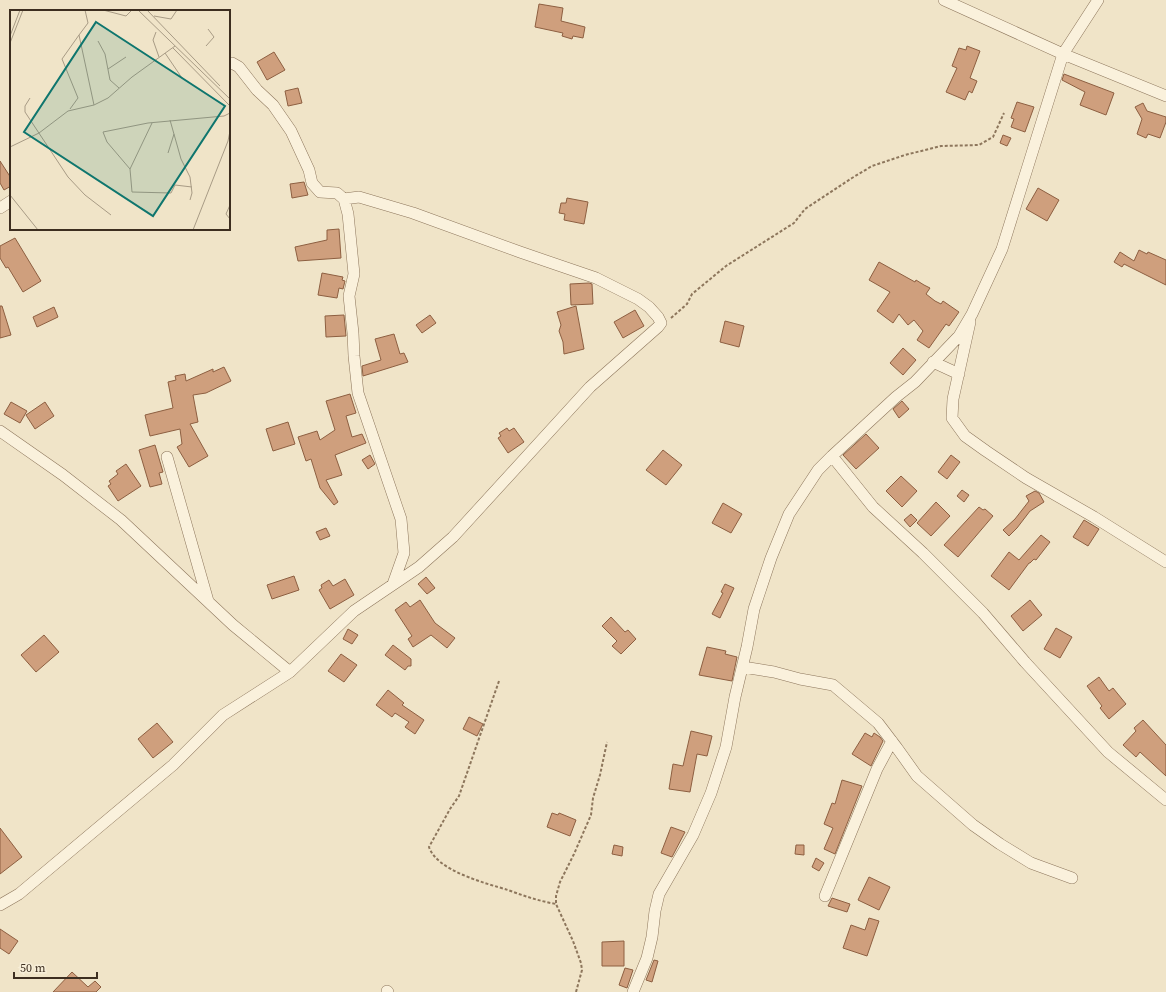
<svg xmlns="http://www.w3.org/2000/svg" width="1166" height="992" viewBox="0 0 1166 992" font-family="'Source Serif 4',serif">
<rect width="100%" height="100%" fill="#f0e4c8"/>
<!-- building -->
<path fill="#cf9f7d" stroke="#8d5f41" d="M539,4l24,4 -2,13 24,6 -2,11 -10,-2 -1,3 -10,-3 1,-3 -28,-6z
M967,46l13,5 -10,27 7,3 -5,12 -3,-2 -4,9 -19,-8 11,-24 -5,-2 7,-18 7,2z
M274,52l11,18 -18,10 -10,-18z
M1064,74l50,19 -8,22 -26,-10 5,-13 -23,-12z
M298,88l4,15 -14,3 -3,-15z
M1017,102l17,5 -9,25 -14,-5 3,-8 -3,-1z
M1143,103l4,8 19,6v5l-6,16 -12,-4 -2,4 -9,-4 5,-15 -7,-12z
M1003,135l8,3 -4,8 -7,-3z
M0,161l11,17v8l-7,4 -4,-7z
M304,182l4,13 -16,3 -2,-14z
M1038,188l21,12 -12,21 -21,-12z
M567,198l21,4 -4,22 -20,-4 1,-6 -6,-1 2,-10h5z
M339,229l2,29 -43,3 -3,-14 32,-7v-10z
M15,238l26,43 -18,11 -15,-25 -2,1 -6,-10v-12z
M1139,250l8,4 1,-2 18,8v25l-42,-21 -2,3 -8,-5 6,-10 14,9z
M879,262l36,20 1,-2 8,5 6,3 -4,6 9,7 6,3 2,-3 16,11 -10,14 -3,-2 -17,24 -12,-8 6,-9 -9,-11 -6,5 -9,-11 -6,9 -16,-12 13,-19 -21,-12z
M322,273l21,4 -1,3 3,1 -2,8 -4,-1 -2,10 -19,-3z
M589,283l3,1 1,20 -22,1 -1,-21z
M0,306h2l9,29 -11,3z
M576,306l8,43 -20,5 -1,-12 -4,-11 2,-6 -4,-13z
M54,307l4,10 -21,10 -4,-10z
M635,310l9,16 -21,12 -9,-16z
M344,315l2,21 -20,1 -1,-21z
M430,315l6,8 -14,10 -6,-8z
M725,321l19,5 -5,21 -19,-5z
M394,334l6,20 4,-1 4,9 -45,14 -1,-10 19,-6 -6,-21z
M903,348l13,12 -13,15 -13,-12z
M224,367l7,14 -25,12 -13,2 5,27 -8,2 18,32 -19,11 -12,-20 5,-3 -2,-15 -30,7 -5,-21 28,-7 -5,-26 8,-2 -1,-4 10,-2 1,7 27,-12v3z
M350,394l6,19 -10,3 6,21 10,-3 4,9 -31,12 7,20 -16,5 12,22 -4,3 -14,-17 -9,-29 -5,2 -8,-24 19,-6 3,9 15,-10 -9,-29z
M902,401l7,8 -10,9 -6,-9z
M11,402l16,9 -7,12 -16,-9z
M45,402l9,14 -19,13 -9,-14z
M288,422l7,22 -22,7 -7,-22z
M507,428l2,3 5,-3 10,14 -16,11 -10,-15 3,-2 -2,-3z
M866,434l13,14 -23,21 -13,-14z
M155,445l8,27 -4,1 3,11 -12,3 -11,-37z
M663,450l19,15 -16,20 -20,-15z
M370,455l5,9 -7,5 -6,-9z
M951,455l9,7 -13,17 -9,-7z
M126,464l15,22 -23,15 -10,-15 3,-2 -2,-3 9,-7 -2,-3z
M901,476l16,15 -15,16 -16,-16z
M962,490l7,5 -5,7 -7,-6z
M1035,491l4,2 5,9 -14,9 -13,17 -8,8 -6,-6 12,-11 14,-18 -3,-5z
M936,502l14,14 -19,20 -14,-13z
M723,503l19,11 -11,19 -19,-10z
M979,507l4,3 2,-1 8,7 -35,41 -14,-12z
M911,514l6,6 -7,7 -6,-7z
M1084,520l15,9 -11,17 -15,-9z
M326,528l4,8 -10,4 -4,-8z
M1041,535l9,7 -14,18 -2,-1 -4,4h-1l-20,27 -18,-14 18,-24 10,8z
M294,576l5,14 -27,9 -5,-14z
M426,577l9,11 -8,6 -9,-10z
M345,579l9,16 -24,14 -11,-19 3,-2 -1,-3 8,-5 4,6z
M725,584l9,4 -14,30 -8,-4 11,-21 -2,-1z
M420,600l15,23 20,15 -8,10 -16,-13 -18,12 -5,-8 4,-3 -17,-26 11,-8 4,5z
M1030,600l12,15 -19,16 -12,-15z
M611,617l14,15 3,-2 8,9 -15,15 -9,-8 5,-5 -15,-15z
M1056,628l16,9 -12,21 -16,-9z
M348,629l10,6 -6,9 -9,-5z
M44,635l15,17 -23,20 -15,-17z
M393,645l18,14v7h-3l-3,4 -20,-15z
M707,647l19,4 -1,3 12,3 -5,24 -33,-6z
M341,654l16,11 -13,17 -16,-11z
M1099,677l10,14 4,-3 13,16 -17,15 -9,-11 2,-2 -15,-20z
M388,690l16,13 -2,2 22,15 -9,14 -10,-7 4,-5 -14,-9 -3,4 -16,-12z
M469,717l14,7 -6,12 -14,-7z
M1143,720l23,25v31l-26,-24 -4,5 -13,-12 13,-14 -2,-3z
M157,723l16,19 -20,16 -15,-19z
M691,731l21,5 -5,20 -10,-2 -7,38 -21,-3 4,-25 10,2z
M865,733l7,4 2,-4 6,4 3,4 -12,25 -19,-12z
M842,780l20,6 -27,68 -11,-5 9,-21 -9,-4 8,-21 3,1z
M552,813l6,2 1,-2 17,7 -6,16 -23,-9z
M671,827l14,5 -13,25 -11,-4z
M0,828l22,29 -22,17z
M614,845l9,2 -1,9 -10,-2z
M796,845h8v10l-9,-1z
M816,858l8,5 -5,8 -7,-4z
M869,877l21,10 -11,23 -21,-10z
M832,898l18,6 -3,8 -19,-6z
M869,918l10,3 -12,35 -24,-8 8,-23 14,5z
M0,929l18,12 -9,13 -9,-6z
M624,941v25h-22v-24z
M654,960l4,1 -6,21 -6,-2z
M625,968l8,2 -6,18 -8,-3z
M72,972l16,15 7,-6 6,6 -5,5h-43z"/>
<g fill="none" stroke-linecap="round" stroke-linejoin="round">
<defs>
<path id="minor" d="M944,0l119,54 103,42
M229,64l3,-1 7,4 18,23 16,15 18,26 18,39 3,13 8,9 17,1 7,6 4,15 6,60 -5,22 4,37 1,23 4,37 43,126 3,34 -11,31
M0,208l11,-7
M970,322l-17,77 -1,19 13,18 21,15 40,27 68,39 72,45
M933,362l26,12
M0,431l63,44 58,45 112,105 57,47
M832,456l64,-59 19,-15 44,-46 13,-22 30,-65 61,-195 35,-54
M167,457l41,144
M743,667l31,5 26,7 33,6 45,38 19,25 20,28 56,49 27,19 31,19 41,15
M825,896l52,-127 15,-28
M0,905l19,-11 154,-129 50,-50 67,-43 64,-61 65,-44 34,-30 137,-150 68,-60 3,-4 -3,-6 -9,-10 -11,-8 -42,-21 -76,-26 -107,-39 -54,-16 -15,2
M387,991l1,1
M633,992l14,-34 5,-21 3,-26 4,-17 34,-59 18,-42 15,-46 9,-50 12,-50 7,-38 17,-51 18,-44 29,-44 14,-14 41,51 50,46 60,60 42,49 83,90 58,48"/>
</defs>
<!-- minor casing -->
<use href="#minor" stroke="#8d765c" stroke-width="12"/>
<!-- path -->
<path stroke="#8d765c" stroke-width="2" stroke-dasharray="3 2" stroke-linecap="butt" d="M671,318l16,-14 5,-10 34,-28 68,-43 11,-14 47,-31 20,-12 33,-11 36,-9 38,-1 14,-8 11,-24
M499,681l-40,115 -9,13 -21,38c8,24 56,36 79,43 16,6 31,11 48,14
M576,992l6,-22 -1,-7 -8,-22 -17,-37v-8l4,-14 14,-28 17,-39 2,-17 7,-23 7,-33"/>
<!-- minor -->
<use href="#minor" stroke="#faf1dc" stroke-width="11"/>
</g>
<!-- overview -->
<g transform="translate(10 10)">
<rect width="220" height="220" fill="#f0e4c8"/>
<path fill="none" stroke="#a89b85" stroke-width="1" d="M75,0l3,13 -9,12 15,70 14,-7 24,-21 43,-31M93,0l23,6 6,-6M128,0l92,89M137,0l73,76M144,6l17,3 6,-9M146,22l-3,8 6,17M0,26l10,-26M88,31l7,13 5,26 9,8M0,33l13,-33M196,36l8,-9 -6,-8M163,38l57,58M155,43l17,25M98,59l18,-12M20,88l-5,8v6l43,65 17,18 26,20M60,99l8,-11 -16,-39 17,-24M160,110l11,39 9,18 2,16 -2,7M142,113l-22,46 2,23 39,1 4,-8 17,2M0,137l29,-14 29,-22 26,-6M158,143l6,-19M120,159l-23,-27 -4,-10 45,-9 76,-7 6,-3M0,185l28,35M220,195l-4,9 4,5M183,220l35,-89 2,-10"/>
<path fill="#0f766e" fill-opacity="0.15" stroke="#0f766e" stroke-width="2" d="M86,12l129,84 -72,110 -129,-84z"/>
<rect width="220" height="220" fill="none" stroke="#3d2e20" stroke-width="2"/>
</g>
<!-- scale -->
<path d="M14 972v6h83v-6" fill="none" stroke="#3d2e20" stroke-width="2"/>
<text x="20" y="972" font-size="12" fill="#3d2e20" stroke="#f7eed8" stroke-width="3" paint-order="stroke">50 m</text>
</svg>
